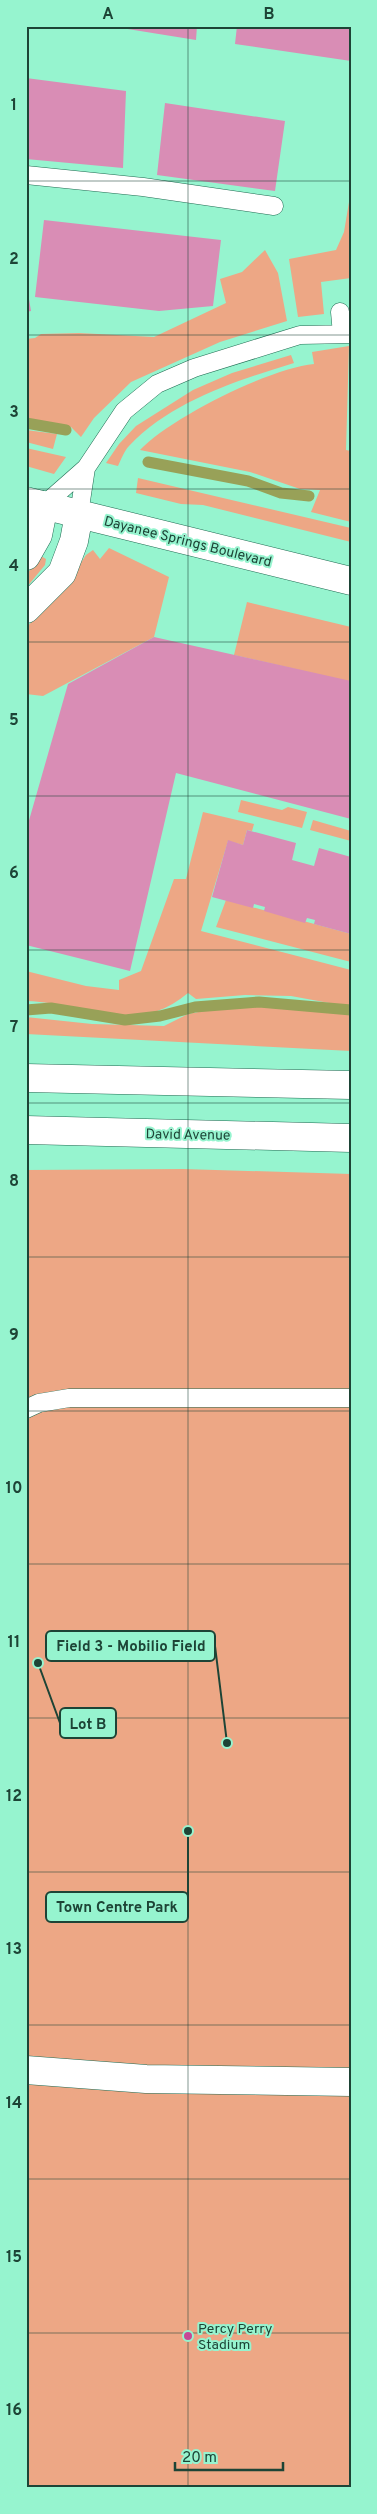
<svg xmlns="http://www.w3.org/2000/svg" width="377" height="2514" viewBox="0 0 377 2514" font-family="Overpass,sans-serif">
<rect width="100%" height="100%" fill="#96f4cf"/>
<!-- green -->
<path fill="#eda785" d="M351,190v88l-30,4 3,32 -26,3 -9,-58 47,-9 8,-18z
M265,250l13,23 9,48 -67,21 -89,40 -37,36 -13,19 -10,-10 -45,-7v-81l9,-1 6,-4 38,-1 75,4 72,-34 -6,-24 22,-7z
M349,346l-3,104 5,1v71l-40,-10 9,-22 -20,-1 -50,-17 -110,-22c30,-32 130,-82 174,-86l-2,-12z
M291,355l3,8c-58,18 -122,38 -165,83 -5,5 -8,14 -11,20l-12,-3 13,-19 17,-18 57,-36 39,-17z
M26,430l31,4 -4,15 -27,-7z
M26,448l40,9 -12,17 -28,-8z
M138,478l213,50v14l-148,-37 -22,-1 -45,-11z
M109,548l60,29 -15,60 -111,59 -17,-2v-66l45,-50 15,-23 7,-5 7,9z
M41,556l5,3 -1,6 -19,23v-13z
M247,602l104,25v55l-117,-27z
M241,800l41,10 6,-3 19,5 -5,16 -64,-16z
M203,812l51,12 -2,7 -5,-1 -4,15 -15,-4 -27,90 150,39v37l-60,-11 -46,-1 -49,4 -8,-6c-54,45 -101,10 -162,8v-30l60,15 33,4v-10l22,-9 33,-92h12z
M313,820l38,11v10l-41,-11z
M226,900l125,34v28l-135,-35z
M225,1007h68l58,8v36l-325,-17v-17l66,7 72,2 24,-12z
M183,1169l168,5v1314h-325v-1318z"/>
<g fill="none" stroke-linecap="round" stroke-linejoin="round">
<!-- stream -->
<path stroke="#98a158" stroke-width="11" d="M26,423l40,7
M148,462l100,19 33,12 28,3
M26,1010l25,-2 74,12 35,-4 35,-9 64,-5 92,8"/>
</g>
<!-- building -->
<path fill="#d98db5" d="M109,26h88l-1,14z
M237,26h114v35l-116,-17z
M26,78l100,13 -3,77 -97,-9z
M165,103l120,18 -10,70 -118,-16z
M44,220l177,20 -8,66 -54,5 -124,-14z
M27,287l4,24 -5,1v-24z
M154,637l197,44v138l-175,-46 -46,198 -104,-26v-114l42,-147z
M247,830l49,13 -4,17 22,6 5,-18 32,9v77l-37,-10 1,-4 -8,-2 -2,5 -41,-12 1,-4 -11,-3 -1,4 -41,-11 16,-57 15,5z"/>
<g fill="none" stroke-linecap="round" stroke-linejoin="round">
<defs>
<path id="lane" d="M26,175l117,12 131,19
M340,312l2,22
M44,505l42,-37 38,-57 33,-27 37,-16 106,-33 51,-1
M79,514l7,-46
M26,1409l13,-6 30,-5h282"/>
<path id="street" d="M26,501l325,80
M26,556l12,-21 6,-30
M26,609l36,-36 12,-32 5,-27
M26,2070l120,9 205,3"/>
<path id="secondary" d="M26,1078l325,7
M26,1130l325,8"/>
</defs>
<!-- lane casing -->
<use href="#lane" stroke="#206b52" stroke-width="19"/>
<!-- street casing -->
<use href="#street" stroke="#206b52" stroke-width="29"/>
<!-- secondary casing -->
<use href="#secondary" stroke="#206b52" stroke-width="29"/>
<!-- lane -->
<use href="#lane" stroke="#fff" stroke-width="18"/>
<!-- street -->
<use href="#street" stroke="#fff" stroke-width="28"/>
<!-- secondary -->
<use href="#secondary" stroke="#fff" stroke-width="28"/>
</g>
<!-- grid -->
<path fill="none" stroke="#1d4436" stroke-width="1" stroke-opacity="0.55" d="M188,26v2462M26,181h325M26,335h325M26,489h325M26,642h325M26,796h325M26,950h325M26,1103h325M26,1257h325M26,1411h325M26,1564h325M26,1718h325M26,1872h325M26,2025h325M26,2179h325M26,2333h325"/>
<!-- markers -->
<circle fill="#c74895" stroke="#96f4cf" stroke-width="2" cx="188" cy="2336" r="5"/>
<g text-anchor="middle" stroke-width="4" stroke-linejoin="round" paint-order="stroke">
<!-- street labels -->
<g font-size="14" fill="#1d4436" stroke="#96f4cf">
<text transform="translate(188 541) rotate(14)" y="5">Dayanee Springs Boulevard</text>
<text transform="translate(188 1134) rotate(1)" y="5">David Avenue</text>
</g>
<!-- poi labels -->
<g font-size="14" fill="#1d4436" stroke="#96f4cf" text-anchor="start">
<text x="198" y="2333">Percy Perry<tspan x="198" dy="16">Stadium</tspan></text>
</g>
</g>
<!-- callouts -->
<path fill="none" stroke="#1d4436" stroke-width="2" d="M227 1743L215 1646M38 1663L60 1723M188 1831L188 1907"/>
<g fill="#1d4436" stroke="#96f4cf" stroke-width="2">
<circle cx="227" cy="1743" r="5"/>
<circle cx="38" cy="1663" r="5"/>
<circle cx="188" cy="1831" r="5"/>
</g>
<g fill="#96f4cf" stroke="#1d4436" stroke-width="2">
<rect x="46" y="1631" width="169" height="30" rx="5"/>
<rect x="60" y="1708" width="56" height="30" rx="5"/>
<rect x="46" y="1892" width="142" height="30" rx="5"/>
</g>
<g font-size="15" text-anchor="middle" font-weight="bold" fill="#1d4436">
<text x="131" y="1651">Field 3 - Mobilio Field</text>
<text x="88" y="1729">Lot B</text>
<text x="117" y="1912">Town Centre Park</text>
</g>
<!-- border -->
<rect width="377" height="2514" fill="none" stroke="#96f4cf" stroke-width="55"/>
<!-- scale -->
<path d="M175 2462v8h108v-8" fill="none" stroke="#1d4436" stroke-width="2.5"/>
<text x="182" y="2462" font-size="15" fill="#1d4436" stroke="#96f4cf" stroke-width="4" paint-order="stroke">20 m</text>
<rect x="28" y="28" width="322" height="2458" fill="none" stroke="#1d4436" stroke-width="2"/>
<g font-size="16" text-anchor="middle" font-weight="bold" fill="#1d4436">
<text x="108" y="19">A</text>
<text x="269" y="19">B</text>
<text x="14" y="110">1</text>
<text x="14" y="264">2</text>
<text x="14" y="417">3</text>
<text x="14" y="571">4</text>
<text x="14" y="725">5</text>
<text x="14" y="878">6</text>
<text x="14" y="1032">7</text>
<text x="14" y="1186">8</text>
<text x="14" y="1340">9</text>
<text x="14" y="1493">10</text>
<text x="14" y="1647">11</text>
<text x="14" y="1801">12</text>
<text x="14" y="1954">13</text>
<text x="14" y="2108">14</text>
<text x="14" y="2262">15</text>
<text x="14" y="2415">16</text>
</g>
</svg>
